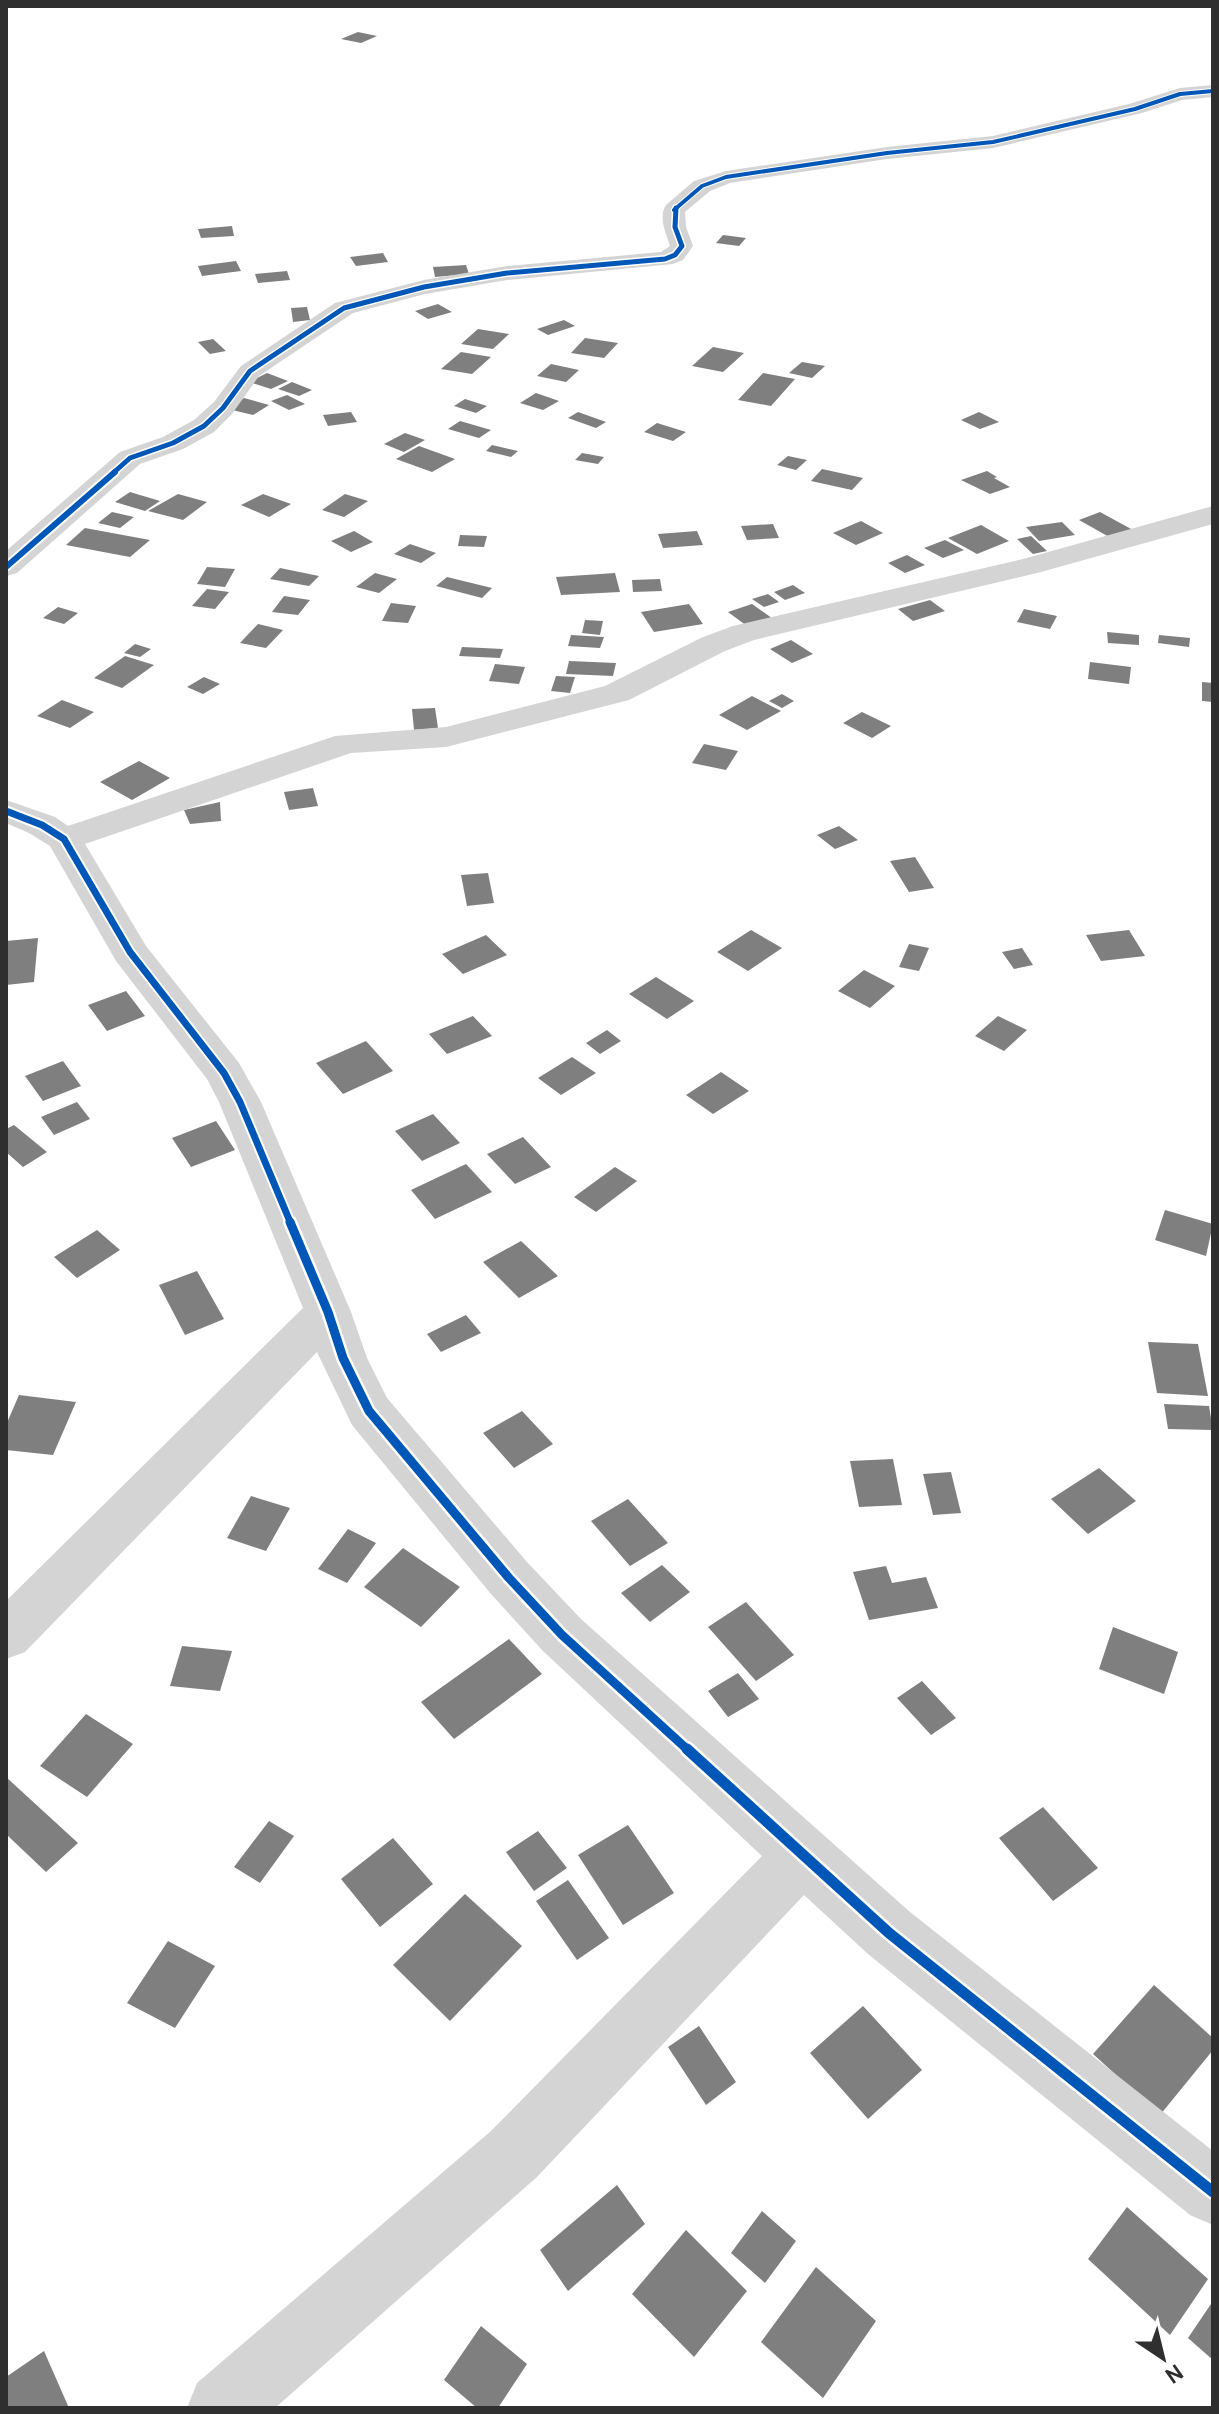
<svg xmlns="http://www.w3.org/2000/svg" width="1219" height="2414" viewBox="0 0 1219 2414" font-family="Cabin,sans-serif">
<rect width="100%" height="100%" fill="#fff"/>
<!-- building -->
<path fill="#7f7f7f" d="M358,32l19,4 -16,7 -20,-4z
M232,226l2,10 -33,2 -3,-9z
M723,235l23,3 -7,8 -23,-3z
M383,253l5,9 -32,4 -6,-9z
M236,261l5,10 -39,5 -4,-10z
M466,265l3,9 -34,3 -2,-10z
M287,271l3,9 -32,3 -3,-9z
M438,304l14,8 -24,7 -13,-8z
M307,307l3,13 -17,2 -2,-14z
M564,320l11,6 -27,9 -11,-6z
M478,329l31,5 -16,15 -32,-5z
M585,338l33,5 -14,15 -33,-5z
M213,339l13,12 -16,3 -12,-12z
M713,347l31,6 -21,19 -31,-6z
M461,352l30,5 -19,17 -31,-5z
M802,362l23,4 -13,12 -23,-5z
M551,364l28,6 -13,12 -29,-6z
M267,373l21,8 -17,8 -22,-7z
M763,373l32,6 -24,27 -33,-6z
M292,382l20,8 -13,6 -21,-7z
M536,393l23,8 -16,9 -23,-7z
M287,395l18,9 -16,6 -18,-9z
M244,398l25,7 -16,10 -25,-6z
M465,399l22,7 -11,7 -22,-7z
M351,412l6,10 -29,4 -5,-11z
M578,412l28,10 -10,6 -28,-10z
M979,412l20,10 -19,7 -19,-9z
M460,421l31,9 -12,8 -31,-9z
M657,423l29,9 -13,9 -29,-9z
M405,433l20,7 -21,12 -20,-8z
M492,445l26,6 -7,6 -25,-6z
M419,446l36,13 -23,13 -36,-13z
M582,453l22,4 -6,7 -23,-4z
M788,456l19,4 -11,10 -19,-5z
M822,469l41,9 -11,12 -41,-9z
M987,471l10,6 -3,1 16,9 -20,7 -29,-14z
M130,492l30,9 -15,10 -30,-9z
M178,494l29,8 -24,18 -35,-9z
M263,494l28,10 -22,13 -28,-12z
M345,494l23,7 -24,16 -22,-7z
M112,512l22,5 -14,11 -22,-5z
M1100,512l33,18 -22,8 -32,-18z
M861,521l22,12 -27,12 -23,-12z
M1062,522l13,13 -36,6 -13,-14z
M773,524l6,14 -32,2 -6,-14z
M981,525l28,16 -32,13 -29,-16z
M85,528l65,12 -20,17 -64,-12z
M354,531l19,11 -22,10 -20,-11z
M697,531l6,14 -40,3 -5,-14z
M460,535l27,1 -3,11 -26,-1z
M1031,536l16,15 -14,3 -16,-15z
M945,540l19,10 -21,8 -19,-10z
M410,544l26,9 -15,10 -27,-9z
M907,555l18,10 -20,8 -17,-10z
M207,567l28,2 -10,18 -28,-3z
M280,568l39,8 -10,10 -39,-7z
M375,573l22,6 -18,14 -23,-6z
M615,573l5,19 -59,3 -5,-18z
M447,577l45,11 -10,10 -46,-12z
M660,579l2,12 -29,1 -1,-12z
M793,585l12,8 -20,7 -11,-8z
M207,589l22,3 -14,17 -23,-3z
M768,594l11,8 -15,5 -12,-8z
M284,596l26,4 -12,15 -26,-3z
M930,600l15,11 -32,10 -15,-12z
M391,603l25,3 -8,17 -26,-2z
M689,604l14,20 -49,8 -13,-20z
M752,604l24,17 -25,8 -23,-17z
M58,607l20,6 -14,11 -21,-6z
M1024,609l33,7 -7,13 -33,-7z
M585,620l18,1 -3,14 -18,-2z
M258,624l25,6 -17,18 -26,-5z
M1107,632l32,3v10l-31,-2z
M571,635l33,2 -4,11 -32,-2z
M1159,635l31,3 -1,9 -31,-4z
M791,640l22,14 -21,9 -22,-14z
M135,644l16,5 -11,8 -16,-4z
M462,647l41,2 -3,9 -41,-2z
M125,656l29,9 -32,23 -28,-10z
M569,661l47,2 -3,13 -47,-2z
M1090,662l41,5 -2,17 -41,-5z
M495,664l30,3 -6,17 -30,-3z
M556,676l19,1 -5,16 -19,-2z
M204,677l16,7 -17,10 -16,-7z
M1202,682l11,1v19l-11,-1z
M782,694l12,7 -12,7 -13,-7z
M752,696l29,15 -34,19 -28,-15z
M62,700l32,12 -24,16 -33,-12z
M435,708l3,20 -24,2 -2,-21z
M862,712l29,14 -19,12 -29,-15z
M704,744l34,7 -12,19 -34,-7z
M139,761l31,17 -38,22 -32,-18z
M313,788l5,18 -29,4 -5,-18z
M220,802l1,19 -31,3 -6,-14z
M839,826l19,14 -23,9 -18,-14z
M915,857l19,31 -25,4 -19,-31z
M488,873l6,30 -27,3 -6,-31z
M751,930l31,18 -34,23 -31,-19z
M1129,930l16,26 -44,5 -15,-26z
M486,935l21,20 -44,19 -21,-20z
M38,938l-4,44 -28,3v-44z
M909,944l20,4 -10,23 -20,-4z
M1022,948l11,17 -19,4 -12,-17z
M864,970l31,16 -25,22 -32,-17z
M656,977l38,24 -27,18 -38,-25z
M126,991l19,25 -38,15 -19,-26z
M473,1016l19,20 -45,18 -18,-20z
M998,1016l29,14 -23,21 -29,-15z
M607,1030l14,11 -21,13 -14,-11z
M366,1041l27,30 -50,23 -27,-31z
M572,1057l24,16 -35,22 -23,-17z
M63,1061l18,25 -38,15 -18,-25z
M721,1072l28,19 -36,23 -27,-19z
M77,1102l13,17 -36,16 -13,-18z
M433,1114l27,29 -38,18 -27,-30z
M216,1121l19,29 -44,17 -19,-29z
M14,1125l33,27 -24,15 -17,-15v-23z
M523,1137l28,30 -36,17 -28,-30z
M466,1164l26,28 -57,27 -24,-29z
M615,1167l22,14 -41,31 -22,-15z
M1165,1210l48,14 -7,32 -51,-16z
M97,1230l23,20 -43,28 -23,-21z
M521,1241l37,35 -39,22 -36,-36z
M197,1271l27,48 -39,16 -26,-50z
M466,1315l15,18 -40,19 -14,-18z
M1148,1342l50,2 10,52 -51,-3z
M19,1395l57,7 -23,53 -47,-5v-25z
M1164,1404l45,2 4,24 -45,-1z
M522,1411l31,33 -39,24 -31,-35z
M893,1459l9,46 -43,2 -9,-46z
M1099,1468l37,33 -48,33 -37,-35z
M951,1472l10,41 -28,2 -10,-41z
M251,1496l39,12 -24,43 -39,-13z
M628,1499l40,44 -38,23 -39,-45z
M348,1529l28,14 -29,40 -29,-14z
M403,1548l57,39 -39,40 -57,-40z
M662,1565l28,27 -40,30 -29,-29z
M886,1566l6,17 34,-6 12,31 -69,12 -16,-48z
M746,1602l48,53 -38,26 -48,-54z
M1113,1627l65,25 -14,42 -65,-25z
M509,1639l33,35 -88,65 -33,-37z
M182,1646l50,5 -12,40 -50,-5z
M738,1673l21,26 -31,18 -20,-26z
M922,1681l34,37 -25,17 -34,-37z
M86,1714l47,30 -46,53 -47,-31z
M6,1777l72,66 -32,29 -40,-38z
M1043,1807l55,61 -45,33 -54,-63z
M269,1821l25,15 -34,47 -26,-16z
M628,1825l46,68 -51,32 -45,-70z
M538,1831l29,37 -33,23 -28,-39z
M393,1838l40,46 -53,43 -39,-48z
M568,1880l41,58 -32,22 -41,-59z
M465,1894l57,52 -72,75 -57,-56z
M168,1941l47,25 -40,62 -48,-25z
M1154,1985l59,53v12l-53,65 -67,-61z
M863,2006l59,64 -54,49 -58,-66z
M699,2026l37,56 -30,23 -38,-58z
M617,2185l28,39 -77,67 -28,-41z
M1127,2207l81,72 -38,56 -82,-76z
M762,2211l34,30 -31,42 -34,-30z
M686,2230l61,61 -53,66 -62,-63z
M816,2267l60,54 -53,77 -62,-56z
M1213,2301v59l-25,-22z
M481,2326l46,38 -29,44h-21l-33,-28z
M44,2351l25,57h-63v-31z"/>
<g fill="none" stroke-linecap="round" stroke-linejoin="round">
<!-- street -->
<path fill="#d4d4d4" fill-rule="evenodd" d="M1213,85v12l-31,3 -40,13 -149,35 -106,11 -157,24 -20,8 -25,21 1,15 7,19 -10,14 -10,4 -166,16 -82,14 -72,19 -94,63 -27,38 -18,18 -31,17 -43,15 -123,109 -11,3v-25l114,-99 43,-15 31,-17 20,-18 27,-36 94,-63 89,-23 83,-14 154,-14 9,-6c-4,-13 -12,-29 -4,-41l28,-24 32,-10 161,-24 106,-11 136,-32 51,-16z
M1213,506v18l-172,48 -287,68 -29,11 -96,49 -183,47 -95,6 -266,91 61,102 93,117 22,39 90,210 16,46 20,40 140,164 54,57 329,293 303,239v74l-23,-10 -322,-261 -64,-59 -267,282 -262,231h-88l10,-25 294,-252 271,-275 -219,-205 -52,-57 -139,-169 -35,-73 -292,300 -19,7v-58l297,-293 -84,-206 -12,-23 -91,-118 -66,-115 -21,-13 -23,-10v-23l49,17 13,9 267,-90 111,-9 159,-41 98,-49 30,-11 290,-67z"/>
<defs>
<path id="cycleway-far5" d="M674,210l28,-24 24,-9 161,-24 106,-11 142,-33 45,-15 33,-3"/>
<path id="cycleway-far4" d="M112,474l18,-16 43,-15 31,-17 19,-18 27,-37 94,-63 80,-21 83,-14 158,-14 10,-4 7,-9 -7,-19 1,-19"/>
<path id="cycleway-far3" d="M6,567l109,-95"/>
<path id="cycleway-far2" d="M6,811l36,14 22,14 66,113 94,121 16,29 51,122"/>
<path id="cycleway-far1" d="M290,1222l38,90 15,46 26,53 140,167 53,57 127,116"/>
<path id="cycleway" d="M687,1749l202,184 324,259"/>
</defs>
<!-- cycleway-far5 casing -->
<use href="#cycleway-far5" stroke="#fff" stroke-width="6"/>
<!-- cycleway-far4 casing -->
<use href="#cycleway-far4" stroke="#fff" stroke-width="8"/>
<!-- cycleway-far3 casing -->
<use href="#cycleway-far3" stroke="#fff" stroke-width="10"/>
<!-- cycleway-far2 casing -->
<use href="#cycleway-far2" stroke="#fff" stroke-width="11"/>
<!-- cycleway-far1 casing -->
<use href="#cycleway-far1" stroke="#fff" stroke-width="14"/>
<!-- cycleway casing -->
<use href="#cycleway" stroke="#fff" stroke-width="16"/>
<!-- cycleway-far5 -->
<use href="#cycleway-far5" stroke="#0057b8" stroke-width="4"/>
<!-- cycleway-far4 -->
<use href="#cycleway-far4" stroke="#0057b8" stroke-width="5"/>
<!-- cycleway-far3 -->
<use href="#cycleway-far3" stroke="#0057b8" stroke-width="6"/>
<!-- cycleway-far2 -->
<use href="#cycleway-far2" stroke="#0057b8" stroke-width="7"/>
<!-- cycleway-far1 -->
<use href="#cycleway-far1" stroke="#0057b8" stroke-width="9"/>
<!-- cycleway -->
<use href="#cycleway" stroke="#0057b8" stroke-width="11"/>
</g>
<!-- border -->
<rect width="1219" height="2414" fill="none" stroke="#2f2f2f" stroke-width="16"/>
<!-- north arrow -->
<g transform="translate(1163 2358) rotate(145)" stroke="#ffffff" stroke-width="6" paint-order="stroke">
<path d="M0-6L14 30L0 20L-14 30Z" fill="#2f2f2f"/>
<text y="-12" font-size="22" font-weight="bold" text-anchor="middle" fill="#2f2f2f">N</text>
</g>
</svg>
